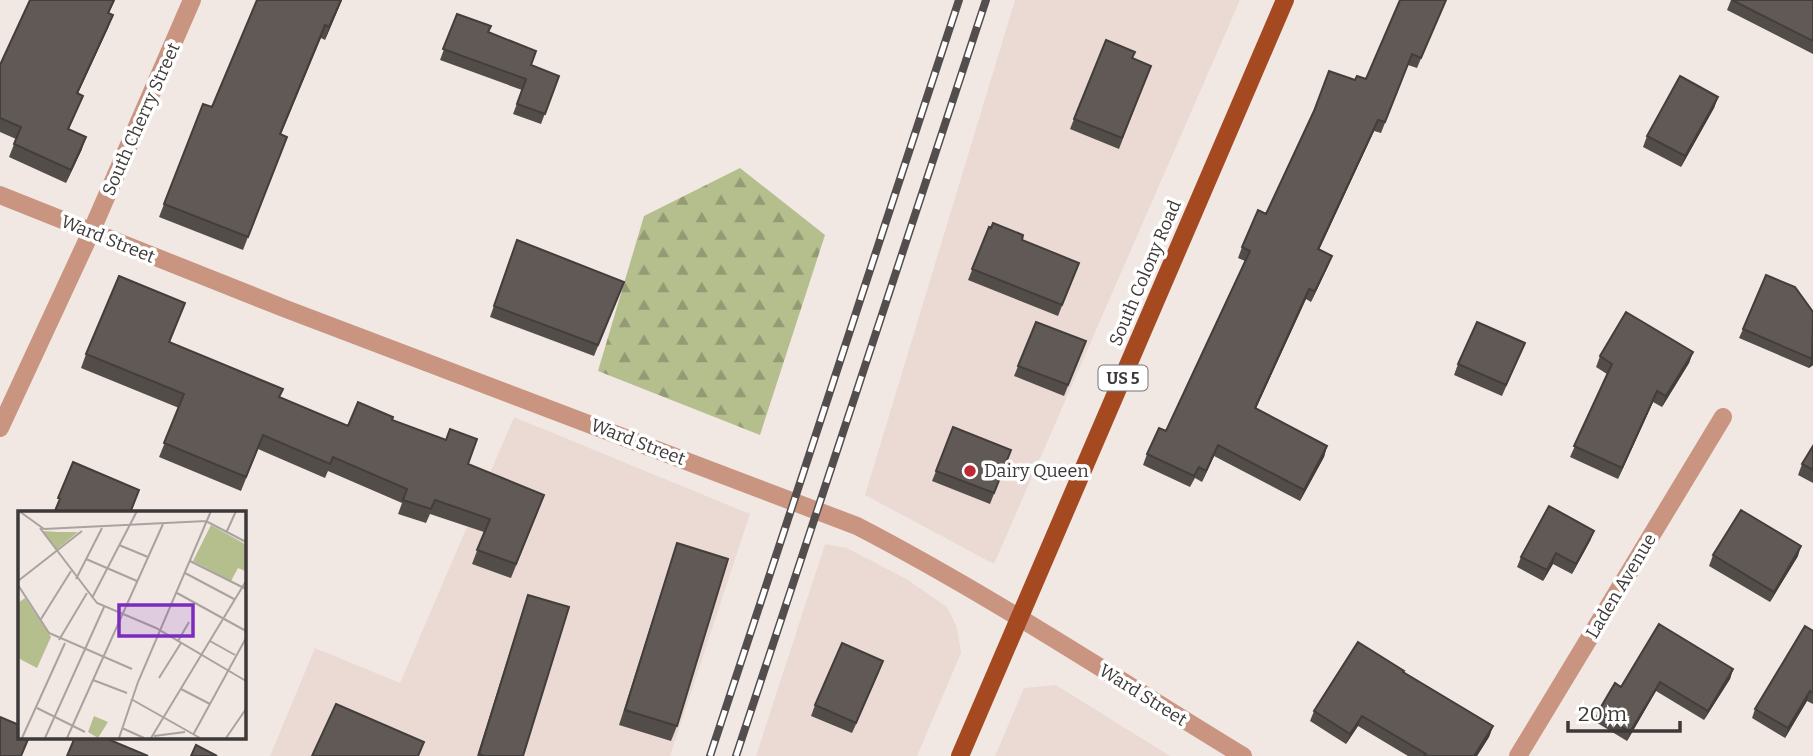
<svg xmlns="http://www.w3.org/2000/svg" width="1813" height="756" viewBox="0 0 1813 756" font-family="Bitter,serif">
<defs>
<pattern id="forest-firs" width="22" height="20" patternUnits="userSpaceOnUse" patternTransform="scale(1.75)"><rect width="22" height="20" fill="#b5be8d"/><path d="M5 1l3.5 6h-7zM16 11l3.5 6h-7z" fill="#949b74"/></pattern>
</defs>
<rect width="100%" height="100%" fill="#f1e8e4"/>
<!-- built -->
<path fill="#eadad3" d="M1015,0h225l-246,564 -129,-69z
M514,417l236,97 -80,242h-400l45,-108 85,35z
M825,544l22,4 61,32 39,27 10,20 4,26 -44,103h-161z
M1056,685l114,71h-175l29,-68z"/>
<!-- forest -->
<path fill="url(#forest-firs)" d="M740,168l85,67 -65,200 -162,-64 46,-155z"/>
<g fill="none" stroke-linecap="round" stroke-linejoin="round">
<!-- minor -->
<path stroke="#c99580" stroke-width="18" d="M0,428l91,-196 101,-232
M1518,756l205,-339"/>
<!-- tertiary -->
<path stroke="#c99580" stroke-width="18" d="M0,195l286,114 571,217c133,69 258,152 386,230"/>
<!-- primary -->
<path stroke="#a54a20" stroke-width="18" d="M960,756l325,-756"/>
<defs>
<path id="rail" d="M710,756l249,-756
M736,756l250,-756"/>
</defs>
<!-- rail casing -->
<use href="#rail" stroke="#534e4d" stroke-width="8"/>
<!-- rail -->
<use href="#rail" stroke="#fff" stroke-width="5" stroke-dasharray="16" stroke-linecap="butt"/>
</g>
<!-- wall -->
<path fill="#534d4a" d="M30,0h85l-6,13 4,2 -5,13 -30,65 5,3 -14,33 13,20 -16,34 -57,-26 7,-18 -16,-7v-67z
M257,0h85l-17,40 -4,-2 -40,96 6,3 -44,113 -84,-33 44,-113 9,3z
M1400,0h46l-29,68 -9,-3 -27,68 -7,-2 -55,119 13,6 -4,10 -17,36 -5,-3 -50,109 71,38 -3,11 -24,44 -86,-45 -12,26 -7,-4 -5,9 -47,-22 4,-11 19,-23 79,-170 -7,-3 4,-11 24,-33 89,-134 11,-1z
M1731,0h82v54l-86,-44z
M457,14l31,18 43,33 28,11 -18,48 -28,-10 9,-24 -82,-30z
M1133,58l18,8 -32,83 -49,-20 4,-10z
M1718,97l-4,11 -33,59 -38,-20 4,-11z
M989,227l90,36 -21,53 -90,-36z
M517,240l103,53 -26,63 -104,-39z
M185,303l-15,39 110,55 68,29 44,-5 76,43 71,45 -28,69 -39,-14 12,-32 -54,-18 -4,9 -28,-9 4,-11 -74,-32 -3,7 -67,-29 -17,42 -82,-34 20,-49 -98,-40 5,-14z
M1813,312v53l-4,3 -70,-30 4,-9z
M1036,322l50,19 -22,55 -50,-20z
M1525,343l-23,53 -48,-21 4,-11z
M1693,352l-4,11 -27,44 -9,-5 -35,77 -48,-22 37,-83 -11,-7 4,-11z
M1813,446v37l-15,-8 4,-11z
M1007,461l-17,43 -58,-23 4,-10z
M1594,531l-4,10 -18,33 -19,-10 -10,17 -26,-14 4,-10z
M677,543v183l-6,15 -52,-16z
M1713,555l85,1 -28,46 -61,-36z
M528,595l-5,161h-46l46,-146z
M1813,631v73l-6,-3 -22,37 -33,-20 3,-9z
M883,661l-31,72 -41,-17 4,-11z
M1733,669l-3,10 -26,41 -48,-29 -29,50 -33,-20 4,-9 23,-25z
M1403,673l90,53 -4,11 -12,19h-69l-50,-30 -12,18 -36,-23 4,-10z"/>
<!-- shaded-wall -->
<path fill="#433e3c" d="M341,0h1l-17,40 4,-13z
M113,15l-5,13 -36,78 5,-13z
M1718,97l-4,11 -33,59 4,-11z
M1378,120l-4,11 -60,129 4,-11z
M86,137l-4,12 -16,34 5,-13z
M1332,256l-4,10 -17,36 4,-11z
M1309,289l-3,10 -55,120 4,-11z
M1693,352l-4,11 -27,44 4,-11z
M1813,358v7l-4,3 3,-9z
M1657,391l-4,11 -35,77 4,-11z
M1218,445l-4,11 -12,26 4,-11z
M1327,446l-3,11 -24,44 4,-11z
M1594,531l-4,10 -18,33 4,-10z
M1801,546l-3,10 -28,46 4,-10z
M1556,553l-3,11 -10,17 4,-11z
M883,661l-4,11 -27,61 4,-10z
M1733,669l-3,10 -26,41 4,-9z
M1660,682l-4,9 -29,50 3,-9z
M1810,691l-3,10 -22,37 3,-10z
M1362,716l-4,10 -12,18 4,-10z
M1493,726l-4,11 -12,19h-3z"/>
<!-- building -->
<path fill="#605956" stroke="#433e3c" stroke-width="2" d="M30,0h84l-6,13 5,2 -36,78 6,3 -15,33 18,8 -15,33 -57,-26 7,-17 -21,-9v-53z
M257,0h84l-12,27 -4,-2 -45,109 7,3 -39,100 -84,-33 39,-100 9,3z
M1400,0h46l-25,58 -9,-4 -27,68 -7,-2 -60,129 14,7 -17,35 -6,-2 -54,119 72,38 -23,44 -86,-45 -12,26 -7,-4 -5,9 -47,-22 12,-26 7,3 84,-180 -8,-4 16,-37 8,4 48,-103 15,-40 26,9 2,-4 9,3z
M1732,0h81v41z
M457,14l34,12 -3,6 48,19 -5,14 28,11 -14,38 -28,-10 9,-25 -83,-30z
M1106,40l29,12 -3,6 19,8 -29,72 -48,-19z
M1680,76l38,21 -33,59 -38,-20z
M993,223l30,12 -1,5 57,23 -17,42 -90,-36 17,-42 2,1z
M517,240l107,42 -26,63 -104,-39z
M1766,275l29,12 18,25 -1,47 -69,-30z
M119,276l66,27 -16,39 114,47 -4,8 69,29 10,-24 35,15 -1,3 54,20 4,-11 27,10 -9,25 76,31 -28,69 -39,-14 13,-31 -55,-19 -4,9 -28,-9 4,-11 -74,-32 -3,7 -67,-29 -17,42 -82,-34 20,-49 -98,-40z
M1626,312l67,40 -27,44 -9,-5 -35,77 -48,-22 38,-82 -12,-8z
M1036,322l50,19 -18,44 -50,-19z
M1477,322l48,21 -19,42 -48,-21z
M953,427l58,23 -17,43 -58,-22z
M1813,446v24l-11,-6z
M73,462l66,28 -9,23h-76l6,-14 -2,-1z
M1549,506l45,25 -18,33 -20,-11 -9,17 -26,-13z
M1741,510l60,36 -27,46 -61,-37z
M677,543l51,16 -51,167 -52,-16z
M528,595l41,12 -46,149h-39l-5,-2z
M1659,624l74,45 -25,42 -48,-29 -30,50 -32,-20 17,-29 6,4z
M1805,626l8,5v62l-3,-2 -22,37 -33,-19z
M1358,642l46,29 -1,1 90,54 -19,30h-50l2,-2 -64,-38 -12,18 -36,-23z
M842,643l41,18 -27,62 -41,-18z
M336,704l88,38 -6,14h-106z
M0,717l19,8v12h10l-8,19h-21z
M75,737h28l45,19h-81z
M196,745l21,11h-26z"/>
<!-- markers -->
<circle fill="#bb2a35" stroke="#fff" stroke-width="2.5" cx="970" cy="471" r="7"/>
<g text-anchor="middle" stroke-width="7" stroke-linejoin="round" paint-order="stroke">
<!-- shield labels -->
<rect fill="#fff" stroke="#777474" stroke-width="2" x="1098.5" y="365.5" width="49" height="25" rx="5"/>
<g font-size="16" font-weight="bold" fill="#3d3938">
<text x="1123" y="384">US 5</text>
</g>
<!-- street labels -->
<g font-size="18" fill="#3d3938" stroke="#fff">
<text transform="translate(141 119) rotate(-66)" y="6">South Cherry Street</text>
<text transform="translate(108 239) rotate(22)" y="6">Ward Street</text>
<text transform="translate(1145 273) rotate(-67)" y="6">South Colony Road</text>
<text transform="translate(638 442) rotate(21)" y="6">Ward Street</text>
<text transform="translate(1621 586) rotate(-59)" y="6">Laden Avenue</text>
<text transform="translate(1143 695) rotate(32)" y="6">Ward Street</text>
</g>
<!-- poi labels -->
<g font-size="18" fill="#3d3938" stroke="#fff" text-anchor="start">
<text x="984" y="477">Dairy Queen</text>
</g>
</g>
<!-- overview -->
<g transform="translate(18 511)">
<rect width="228" height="228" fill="#f1e8e4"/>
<path d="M76,205l14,6 -10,16 -10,-6z" fill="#b5be8d"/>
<path d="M193,14l34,19v27l-7,-3 -7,13 -38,-20z" fill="#b5be8d"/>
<path d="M25,20l15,1h20l-22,18zM7,87l26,39 -14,31 -19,-10v-55z" fill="#b5be8d"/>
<path fill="none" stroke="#a9a29f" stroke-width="2" d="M1,0l25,18 162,-8 40,21M22,17l57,75 59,25 90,53M209,20l9,-20M101,34l29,12M68,48l51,22M172,50l56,28M167,62l49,26M58,68l26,-51M0,70l64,-50M0,74l31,48 83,36M159,82l69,38M74,87l45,-87M23,108l30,-48M41,129l28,-47M160,130l11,-19M192,130l25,14M141,167l22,-35M75,169l34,13M163,178l29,15M113,188l69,39M19,197l48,24M104,217l22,10M175,224l53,-97M136,225l31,-4M4,227l43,-95M27,227l59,-131M49,227l96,-214M101,227l19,-56 73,-171M133,227l95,-157M208,227l20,-29"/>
<path fill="#7b2cbf" fill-opacity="0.15" stroke="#7b2cbf" stroke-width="3.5" d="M101,94h74v31h-74z"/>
<rect width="228" height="228" fill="none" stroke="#3d3938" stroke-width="3.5"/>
</g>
<!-- scale -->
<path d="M1568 721v10h112v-10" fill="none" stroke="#3d3938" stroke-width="3.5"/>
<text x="1578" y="721" font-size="21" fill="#3d3938" stroke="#ffffff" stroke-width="5" paint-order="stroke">20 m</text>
</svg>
